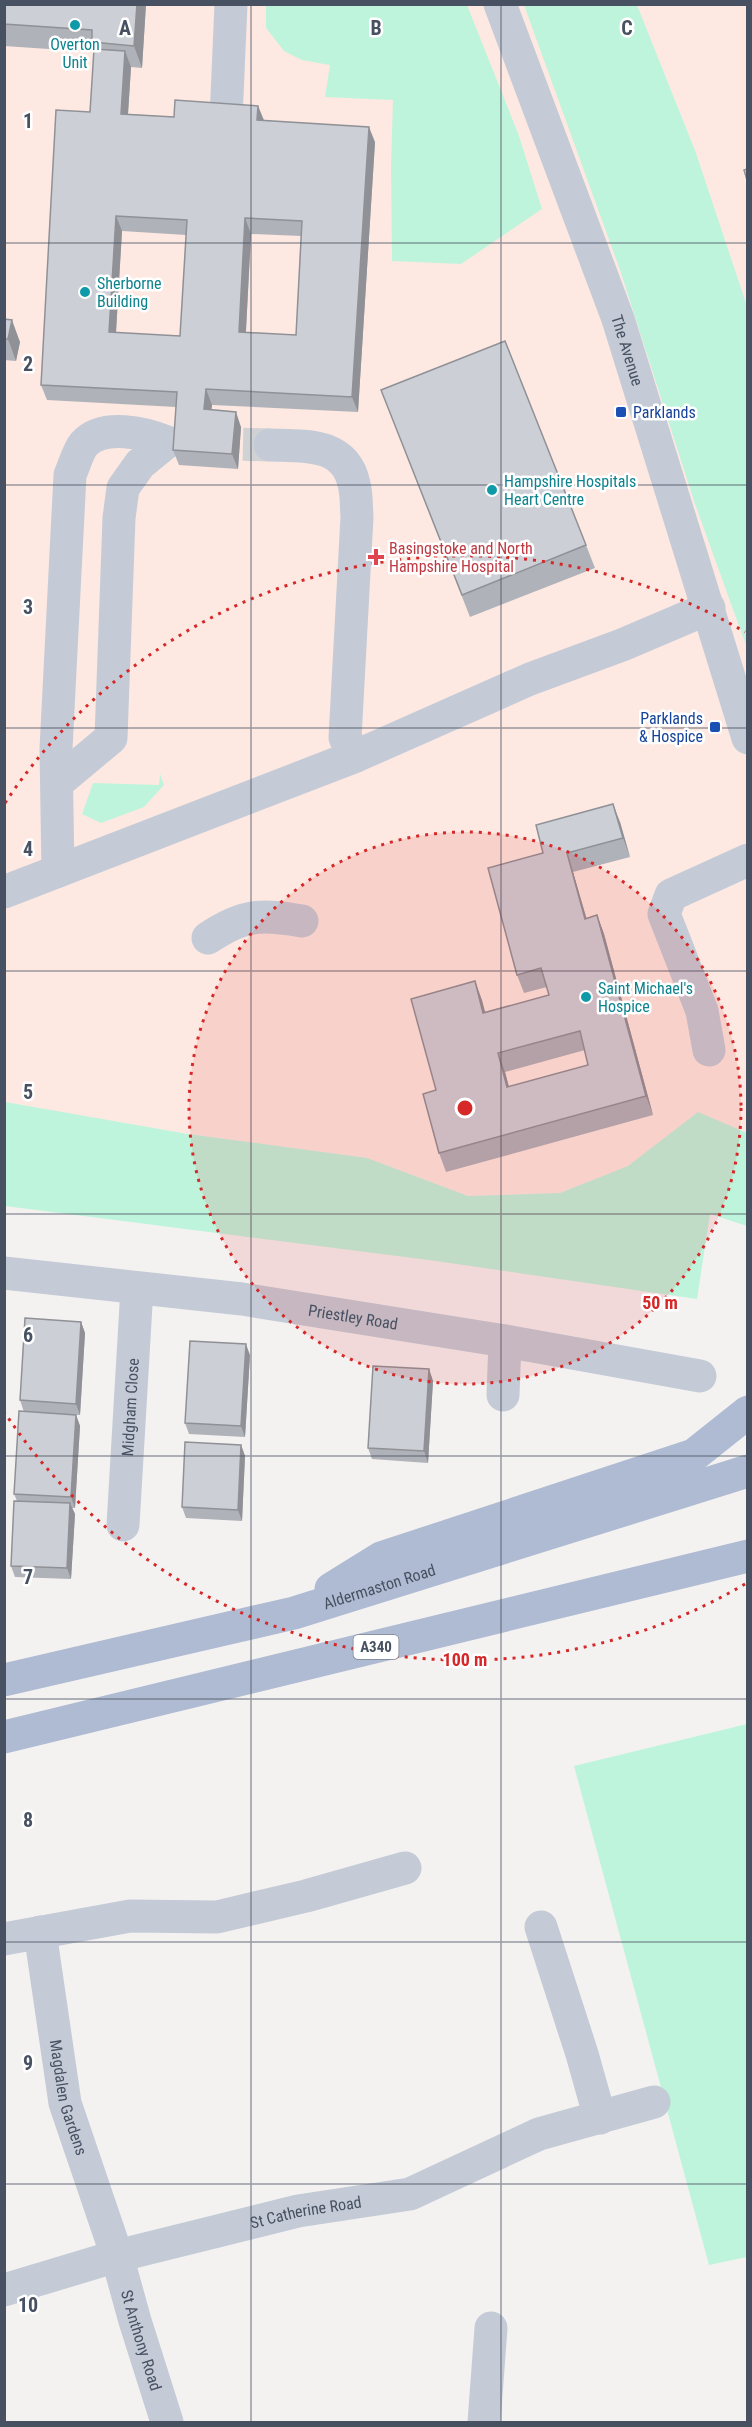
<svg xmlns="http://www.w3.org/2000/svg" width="752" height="2427" viewBox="0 0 752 2427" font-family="'Roboto Condensed',sans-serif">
<rect width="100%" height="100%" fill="#f4f2f1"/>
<!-- medical -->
<path fill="#fde9e2" d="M5,5h742v1128l-49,-21 -70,54 -68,27 -92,3 -101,-38 -362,-49z"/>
<!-- green -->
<path fill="#bef4dc" d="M266,5h201l52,131 23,73 -81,55 -69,-3 -1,-94 2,-67 -68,-3 5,-32 -28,-5 -18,-9 -18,-23z
M524,5h113l59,148 51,153v342l-52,-144 -75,-234z
M160,774l4,11 -20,22 -43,16 -19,-9 11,-31 66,2z
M5,1102l183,32 179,24 101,38 92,-3 68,-27 70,-54 49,21v93l-37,-12 -13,85 -268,-39 -424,-54z
M747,1724v533l-38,8 -135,-499z"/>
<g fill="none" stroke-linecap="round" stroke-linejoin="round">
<!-- minor-tunnel -->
<path stroke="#d1d2d4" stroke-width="33" stroke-dasharray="33 16" stroke-linecap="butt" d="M194,443l76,2"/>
<!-- minor -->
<g stroke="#c4cbd7" stroke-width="33">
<path id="s1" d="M500,4l118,315 130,419"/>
<path d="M226,119l5,-115"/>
<path d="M270,445c34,1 75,-3 84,39 3,11 2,22 3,33l-12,221 11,18"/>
<path d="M57,783l54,-45 8,-220 4,-30 17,-24 27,-22c-22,-9 -64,-19 -83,2 -6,7 -10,22 -14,31l-14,274 2,122"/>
<path d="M4,892l352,-136 174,-77 92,-34 87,-37"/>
<path d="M208,938c36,-24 53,-24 94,-17"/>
<path d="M709,1050l-7,-39 -38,-97 7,-19 77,-35"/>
<path id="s2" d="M4,1273l238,26 263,42 195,35"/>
<path d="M503,1395l2,-54"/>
<path id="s3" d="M123,1525l14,-237"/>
<path d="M541,1927l41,127 18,64"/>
<path id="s4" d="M40,1932l25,171 52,153 18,65 32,101"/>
<path d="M4,1939l126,-23 87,1 89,-21 99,-28"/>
<path id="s5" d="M4,2290l113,-34 181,-45 112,-17 129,-60 115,-32"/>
<path d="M484,2422l7,-94"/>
</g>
<!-- major -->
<g stroke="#afbbd2" stroke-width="33">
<path d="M331,1589l50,-31 313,-103 54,-43"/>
<path id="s6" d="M4,1680l290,-67 454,-142"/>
<path d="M4,1737l744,-181"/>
</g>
</g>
<!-- wall -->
<path fill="#b0b2b9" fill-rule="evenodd" d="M4,4h142l-4,64 -11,-1 -3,47 46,3 84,-11 6,14 111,22 -17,270 -146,-7 -1,5 30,17 -3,42 -59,-4 -6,-15 3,-43 -129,-7 -6,-15 49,-273 4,-60 -90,-6zM122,231l64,4 -6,101 -64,-3zM251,234l50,2 -5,99 -50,-3z
M4,319l16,23 -4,19 -12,-1z
M381,390l205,155 9,23 -125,49z
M620,822l10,35 -57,15 13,46 11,-3 7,19 49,181 -207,57 -7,-19 -3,-63 39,-109 10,31 64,-17 -2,-8 -23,6 -7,-18 26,-122zM585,1050l3,15 -79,22 -4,-15z
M81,1322l4,11 -5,82 -56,-3 -4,-12z
M250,1355l-5,82 -56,-3 -4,-11z
M429,1369l4,12 -5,82 -56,-4 -4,-11z
M76,1415l4,11 -5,82h-3l3,6 -4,65 -56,-2 -4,-11 6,-65 -3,-7z
M241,1445l4,11 -3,65 -56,-3 -4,-11z"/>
<!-- shaded-wall -->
<path fill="#909196" d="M137,4h9l-4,64 -8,-22z
M125,51l6,16 -4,62 -6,-15z
M258,106l6,15 -7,-1z
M369,127l6,15 -17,270 -6,-15z
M116,216l6,15 -7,117 -6,-16z
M245,218l6,16 -6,113 -6,-15z
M12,320l8,22 -4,19 -8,-22z
M4,381l2,3 -2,17z
M206,389l6,16 -2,19 -6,-15z
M236,412l5,15 -3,42 -6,-15z
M613,804l7,18 10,35 -7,-19z
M567,853l6,19 19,65 -7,-18z
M597,915l7,19 49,181 -7,-19z
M475,981l7,19 8,31 -7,-18z
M498,1053l7,19 9,34 -7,-19z
M81,1322l4,11 -5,82 -4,-11z
M246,1344l4,11 -5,82 -4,-11z
M429,1369l4,12 -5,82 -4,-12z
M76,1415l4,11 -5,82 -4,-11z
M241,1445l4,11 -3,65 -4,-11z
M70,1503l5,11 -4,65 -4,-11z"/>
<!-- building -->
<path fill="#cdcfd7" stroke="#909196" stroke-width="1.5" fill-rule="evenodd" d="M4,4h133l-3,42 -42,-4v-12l-88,-6z
M94,49l31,2 -4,63 53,3 1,-17 83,6 -1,14 112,7 -17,270 -146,-8 -2,20 32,3 -4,42 -59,-4 4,-58 -136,-7 15,-275 34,2zM116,216l71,4 -7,116 -71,-4zM245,218l57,3 -6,114 -57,-3z
M747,169v11l-3,-10z
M4,319l8,1 -4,19h-4z
M505,341l81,204 -124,50 -81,-205z
M613,804l10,34 -56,15 18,66 12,-4 49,181 -207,57 -16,-59 13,-4 -25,-91 64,-18 8,32 66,-18 -8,-27 -24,7 -29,-107 55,-15 -7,-28zM580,1031l8,34 -81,22 -9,-34z
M25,1318l56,4 -5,82 -56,-4z
M190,1341l56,3 -5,82 -56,-3z
M373,1366l56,3 -5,82 -56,-3z
M19,1411l57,4 -5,82 -57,-3z
M185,1442l56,3 -3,65 -56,-3z
M14,1501l56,2 -3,65 -56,-2z"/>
<!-- grid -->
<path fill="none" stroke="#475161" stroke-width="1.5" stroke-opacity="0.55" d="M251,4v2418M501,4v2418M4,243h744M4,485h744M4,728h744M4,971h744M4,1214h744M4,1456h744M4,1699h744M4,1942h744M4,2184h744"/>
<!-- distance rings -->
<circle cx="465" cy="1108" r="276" fill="#d62828" fill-opacity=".12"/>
<g fill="none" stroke="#d62828" stroke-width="3" stroke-dasharray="3 6">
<circle cx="465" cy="1108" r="276"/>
<path d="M745 1584A552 552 0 0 1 5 1413M5 803A552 552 0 0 1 745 632"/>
</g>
<!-- markers -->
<g fill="#0f9aa8" stroke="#fff" stroke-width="2">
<circle cx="75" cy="25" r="6"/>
<circle cx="85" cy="292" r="6"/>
<circle cx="492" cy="490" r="6"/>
<circle cx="586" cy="997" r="6"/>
</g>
<g fill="#1a4fb4" stroke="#fff" stroke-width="2">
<rect x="615" y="406" width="12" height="12" rx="3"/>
<rect x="709" y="721" width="12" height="12" rx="3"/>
</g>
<path fill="#e0444e" stroke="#fff" stroke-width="2" d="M373 548h6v6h6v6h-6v6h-6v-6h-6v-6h6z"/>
<g text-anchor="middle" stroke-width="5" stroke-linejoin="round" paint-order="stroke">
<!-- shield labels -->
<rect fill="#fff" stroke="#7e8590" stroke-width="1.5" x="353.5" y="1635" width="45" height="24" rx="4.5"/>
<g font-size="15" font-weight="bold" fill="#475161">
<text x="376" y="1652">A340</text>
</g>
<!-- culture labels -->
<g font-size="16" fill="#0d838f" stroke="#fff" text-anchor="start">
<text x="75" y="50" text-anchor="middle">Overton<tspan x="75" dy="18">Unit</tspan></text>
<text x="97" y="289">Sherborne<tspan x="97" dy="18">Building</tspan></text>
<text x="504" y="487">Hampshire Hospitals<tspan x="504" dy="18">Heart Centre</tspan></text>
<text x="598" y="994">Saint Michael's<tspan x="598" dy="18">Hospice</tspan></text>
</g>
<!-- street labels -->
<g font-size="16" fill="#475161" stroke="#fff">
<text dy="6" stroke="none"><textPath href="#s1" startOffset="369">The Avenue</textPath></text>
<text dy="6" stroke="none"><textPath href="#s2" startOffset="352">Priestley Road</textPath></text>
<text dy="6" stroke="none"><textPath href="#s3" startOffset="118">Midgham Close</textPath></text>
<text dy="6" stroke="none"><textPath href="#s6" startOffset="387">Aldermaston Road</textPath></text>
<text dy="6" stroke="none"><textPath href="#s4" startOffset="168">Magdalen Gardens</textPath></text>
<text dy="6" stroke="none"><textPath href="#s5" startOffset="312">St Catherine Road</textPath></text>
<text dy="6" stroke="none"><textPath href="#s4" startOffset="422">St Anthony Road</textPath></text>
</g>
<!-- transit labels -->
<g font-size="16" fill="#164399" stroke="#fff" text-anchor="start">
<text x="633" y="418">Parklands</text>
<text x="703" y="724" text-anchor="end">Parklands<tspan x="703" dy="18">&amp; Hospice</tspan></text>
</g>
<!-- health labels -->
<g font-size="16" fill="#be3a42" stroke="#fff" text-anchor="start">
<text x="389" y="554">Basingstoke and North<tspan x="389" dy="18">Hampshire Hospital</tspan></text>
</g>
</g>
<g font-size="20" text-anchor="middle" font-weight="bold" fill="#475161" stroke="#fff" stroke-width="5" stroke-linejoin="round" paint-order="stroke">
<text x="125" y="35">A</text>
<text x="376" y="35">B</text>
<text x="627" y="35">C</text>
<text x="28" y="128">1</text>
<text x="28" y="371">2</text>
<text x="28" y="614">3</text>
<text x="28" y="856">4</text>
<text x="28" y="1099">5</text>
<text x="28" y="1342">6</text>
<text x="28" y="1584">7</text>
<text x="28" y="1827">8</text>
<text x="28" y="2070">9</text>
<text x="28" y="2312">10</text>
</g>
<circle cx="465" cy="1108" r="9" fill="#d62828" stroke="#fff" stroke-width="3"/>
<g font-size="18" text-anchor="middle" font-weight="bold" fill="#d62828" stroke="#fff" stroke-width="5" stroke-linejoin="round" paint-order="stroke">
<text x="660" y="1309">50 m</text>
<text x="465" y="1666">100 m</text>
</g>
<!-- border -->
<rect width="752" height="2427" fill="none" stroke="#475161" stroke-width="12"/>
</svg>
